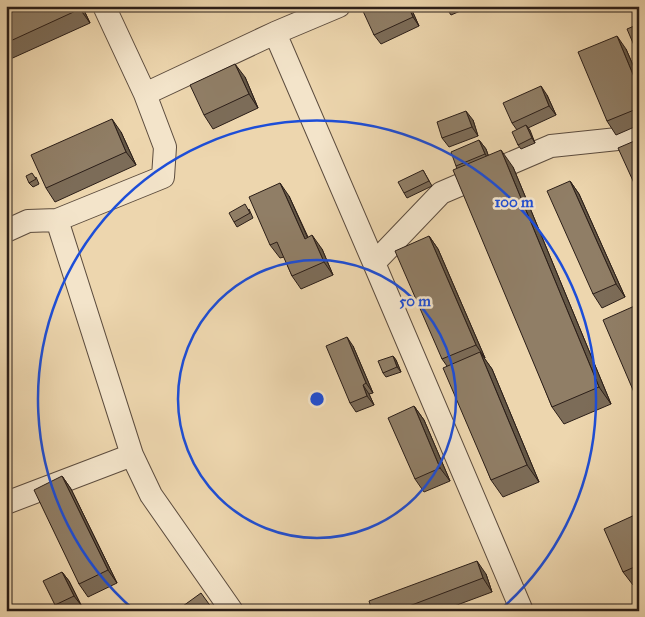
<svg xmlns="http://www.w3.org/2000/svg" width="645" height="617" viewBox="0 0 645 617" font-family="'IM FELL Great Primer',serif">
<rect width="100%" height="100%" fill="#edd6ae"/>
<filter id="stains"><feTurbulence type="fractalNoise" baseFrequency=".004" numOctaves="4"/><feColorMatrix values="0 0 0 0 .2 0 0 0 0 .09 0 0 0 0 .02 0 0 0 .5 -.17"/></filter>
<radialGradient id="worn" r=".72"><stop offset=".6" stop-color="#630" stop-opacity="0"/><stop offset="1" stop-color="#630" stop-opacity=".3"/></radialGradient>
<g fill="none" stroke-linecap="round" stroke-linejoin="round">
<defs>
<path id="minor" d="M275,33l99,230 148,348
M145,94l130,-61 64,-27
M57,220l106,-43 2,-30 -20,-53 -41,-88
M6,231l22,-10 29,-1 75,235 19,40 81,116
M374,263l67,-70 110,-47 76,-8 12,-5
M6,503l126,-48"/>
</defs>
<!-- minor casing -->
<use href="#minor" stroke="#5c4c3e" stroke-width="24"/>
<!-- minor -->
<use href="#minor" stroke="#f3e4ca" stroke-width="22"/>
</g>
<!-- wall -->
<path fill="#7c6c58" stroke="#2b1e18" d="M82,6l8,17 -84,38v-53z
M368,6h42l9,20 -38,18 -7,-9z
M445,6h27l-21,9z
M626,49l13,30v46l-23,10 -9,-14z
M245,77l13,31 -45,21 -9,-14z
M547,95l9,20 -28,13 7,15 -14,6 -3,-4 -1,-15 -5,-7z
M473,120l5,16 -29,11 -7,-9z
M121,132l15,33 -81,37 -9,-14z
M479,140l7,9 2,6 25,12 98,237 -47,20 -12,-17 -96,-241z
M423,170l9,16 -25,12 -3,-5z
M36,177l3,7 -6,3 -4,-4z
M570,181l9,13 46,103 -23,11 -9,-14z
M289,196l19,41 14,12 11,26 -32,14 -9,-13 -8,-19 -4,1 -10,-13z
M249,209l4,9 -16,9 -3,-5z
M429,236l9,13 47,109h-1l8,11 47,113 -36,15 -12,-17 -44,-114 -5,-7z
M353,346l20,47 -4,1 5,11 -18,7 -6,-9z
M393,356l3,4 5,12 -15,5 -3,-4z
M414,406l10,14 26,61 -26,11 -9,-13z
M62,476l9,13 46,94 -29,14 -9,-13z
M639,516v67l-6,2 -10,-13z
M62,572l7,9 12,24 -12,6h-10l-4,-6z
M486,574l6,18 -51,19h-69z"/>
<!-- shaded-wall -->
<path fill="#655847" stroke="#2b1e18" d="M79,6h3l8,17 -10,-14z
M408,6h2l9,20 -6,-9z
M617,36l9,13 13,30v10z
M235,64l10,13 13,31 -9,-14z
M541,86l6,9 9,20 -7,-9z
M466,111l7,9 5,16 -6,-9z
M112,119l9,13 15,33 -10,-13z
M526,125l4,5 5,13 -3,-5z
M479,140l7,9 5,14 -6,-9z
M501,150l12,17 98,237 -12,-17z
M570,181l9,13 46,103 -9,-13z
M280,183l9,13 25,56 -9,-13z
M312,235l10,14 11,26 -9,-13z
M429,236l9,13 47,109 -9,-13z
M347,337l6,9 20,47 -7,-10z
M480,352l12,17 47,113 -12,-17z
M393,356l3,4 5,12 -4,-5z
M363,385l6,9 5,11 -7,-9z
M414,406l10,14 26,61 -10,-13z
M62,476l9,13 46,94 -9,-13z
M477,561l9,13 6,18 -9,-14z
M62,572l7,9 12,24 -7,-9z"/>
<!-- building -->
<path fill="#907e66" stroke="#2b1e18" d="M10,6h69l1,3 -74,34v-35z
M368,6h40l5,11 -39,18 -12,-26z
M639,24v33l-12,-28z
M617,36l22,53v19l-32,13 -29,-69z
M235,64l14,30 -45,21 -14,-30z
M541,86l8,20 -37,17 -9,-20z
M466,111l6,16 -30,11 -5,-16z
M112,119l14,33 -80,36 -15,-33z
M526,125l6,13 -14,7 -6,-13z
M639,139v55l-21,-46z
M479,140l6,14 -29,12 -5,-14z
M501,150l98,237 -47,20 -99,-237z
M423,170l6,11 -25,12 -6,-11z
M32,173l4,6 -7,4 -3,-7z
M570,181l46,103 -23,10 -46,-103z
M280,183l25,56 7,-4 12,27 -32,14 -15,-34 -7,3 -21,-48z
M245,204l5,9 -16,9 -5,-9z
M429,236l47,109 -34,14 -47,-108z
M639,304v100l-36,-84z
M347,337l19,46 -3,2 4,11 -17,7 -24,-57z
M480,352l47,113 -36,15 -48,-112z
M393,356l4,11 -14,6 -5,-12z
M414,406l26,62 -25,11 -27,-61z
M62,476l46,94 -29,14 -45,-94z
M637,514l2,4v47l-16,7 -19,-43z
M477,561l6,17 -87,33h-24l-3,-10z
M62,572l12,24 -19,9 -12,-24z
M201,593l13,18h-27l-4,-5z"/>
<!-- distance rings -->
<g fill="none" stroke="#1d4ed8" stroke-width="2.5">
<circle cx="317" cy="399" r="139"/>
<path d="M134 610A279 279 0 1 1 500 610"/>
</g>
<circle cx="317" cy="399" r="8" fill="#1d4ed8" stroke="#f3e4ca" stroke-width="2.5"/>
<g font-size="15" text-anchor="middle" font-weight="bold" fill="#1d4ed8" stroke="#f3e4ca" stroke-width="5" stroke-linejoin="round" paint-order="stroke">
<text x="514" y="207">100 m</text>
<text x="415" y="306">50 m</text>
</g>
<!-- margin -->
<rect width="645" height="617" fill="none" stroke="#edd6ae" stroke-width="25"/>
<rect x="8" y="8" width="630" height="602" fill="none" stroke="#2b1e18" stroke-width="2.5"/>
<rect x="12" y="12" width="620" height="592" fill="none" stroke="#2b1e18"/>
<rect width="100%" height="100%" filter="url(#stains)"/>
<rect width="100%" height="100%" fill="url(#worn)"/>
</svg>
